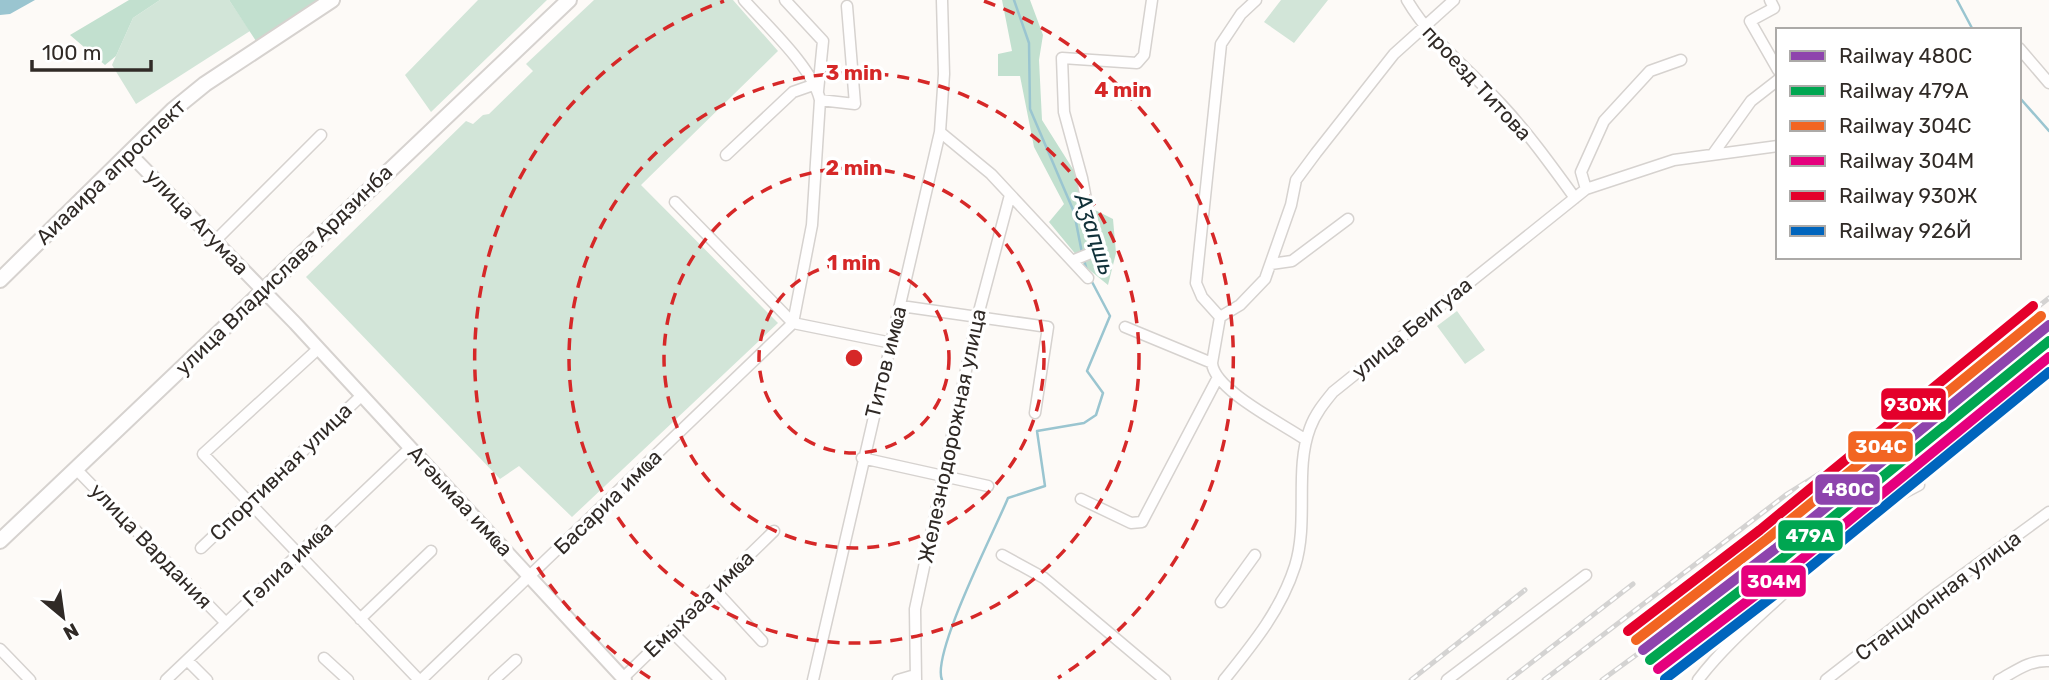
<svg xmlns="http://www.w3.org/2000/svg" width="2049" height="680" viewBox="0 0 2049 680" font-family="Rubik,sans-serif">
<rect width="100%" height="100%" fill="#fdfaf7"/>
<!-- green -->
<path fill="#d2e5d8" d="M160,0h69l21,31 -114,73 -24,-39 21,-47z
M478,0h69l-116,112 -26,-37z
M594,0h139l45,51 -137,134 137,138 -206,194 -53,-51 -19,13 -194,-202 160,-156 7,3 10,-9 6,-1 44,-43 -7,-7z
M1281,0h47l-34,43 -30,-21z
M1457,311l28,39 -20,14 -28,-38z"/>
<!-- forest -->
<path fill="#c2e0cf" d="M129,0h31l-27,18 -17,38 -11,9 -35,-30z
M229,0h89l-62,41z
M1002,0h28l13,35 -4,25 3,60 34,54 9,31 28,14 3,34 -8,32 -21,-17 -38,-46 15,-18 -30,-57 -14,-71h-22v-22l14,-3z"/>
<!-- water -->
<path fill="#9ac5d0" d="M0,0h35l-25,14 -10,1z"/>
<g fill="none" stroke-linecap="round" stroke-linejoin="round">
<!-- stream -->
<path stroke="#9ac5d0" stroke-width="2.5" d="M1014,0l15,43 1,66 44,103 8,41
M1957,0l16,30
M2019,97l30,34
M1084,260l4,14
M942,680c-11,-26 53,-150 66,-182l37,-12 -8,-55 47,-8 12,-8 7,-22 -16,-22 23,-55 -19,-36"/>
<defs>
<path id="minor" d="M744,0c22,25 69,68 76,100l-8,125 -19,98
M785,0l38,41 -5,50
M1407,0c24,41 62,69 94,104 27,29 50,61 74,94
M1770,0l4,8 -24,13 28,49
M2019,48l30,35
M820,100l35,4 -8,-98
M940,132l51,42 97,104
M1713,154l38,-53 27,-21
M726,155l67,-63 20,-7
M1586,189l-5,-17 23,-51 46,-50 31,-11
M675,202l118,121 99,20
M216,240l105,-105
M1074,260l17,-7 4,-6 -13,-69 -18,-66 -2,-54 75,5 7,-8 8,-55
M1271,264l21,-3 56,-42
M901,306l147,21 -13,86
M1220,317l20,-12 25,-26 26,-74 5,-25 20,-27 78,-99 60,-54
M1125,327l87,36c2,27 71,61 94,77
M318,349l-115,105 216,226
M1212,363l8,-46 -18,-20 -6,-14 25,-239 20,-30 15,-14
M862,458l126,28
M76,469l150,154
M1081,499l50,24 11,-1 75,-143
M201,548l160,-152
M1002,555l42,23 121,102
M714,589l48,52
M1221,602l34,-47
M360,619l71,-68
M671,631l49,49
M0,649l30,31
M324,658l24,22
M187,660l20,20
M623,678l151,-147
M166,680l244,-232
M421,680l372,-357
M494,680l22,-20
M813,680l127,-548 4,-58 -2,-74
M898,680l17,-5
M916,680l-1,-71 62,-290 33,-124
M1224,680c29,-36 57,-70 71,-114 14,-45 -1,-96 15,-138 5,-14 14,-25 23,-36l253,-203 88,-29 104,-14
M1447,680l139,-105
M1698,680c25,-33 57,-60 87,-88 43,-40 80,-81 134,-107
M1826,680l112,-87 111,-81
M1999,680c17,-9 30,-20 50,-19"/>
<path id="tertiary" d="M129,153l166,170 330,357"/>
<path id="secondary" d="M0,280l173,-170 32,-26 127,-84
M0,541l569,-541"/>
</defs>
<!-- minor casing -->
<use href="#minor" stroke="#d6d2cf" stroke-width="13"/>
<!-- tertiary casing -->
<use href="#tertiary" stroke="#d6d2cf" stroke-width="16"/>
<!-- secondary casing -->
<use href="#secondary" stroke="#d6d2cf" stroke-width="18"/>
<!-- minor -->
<use href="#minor" stroke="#fffefe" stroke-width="10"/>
<!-- tertiary -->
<use href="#tertiary" stroke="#fffefe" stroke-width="12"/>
<!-- secondary -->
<use href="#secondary" stroke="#fffefe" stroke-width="14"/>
<defs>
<path id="rail" d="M1897,417l152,-119
M1411,680l114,-90
M1509,680l124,-96
M1544,680l243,-186 70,-44
M1602,680l41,-30"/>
</defs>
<!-- rail casing -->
<use href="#rail" stroke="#d4d3d2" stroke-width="5"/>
<!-- rail -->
<use href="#rail" stroke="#fff" stroke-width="2.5" stroke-dasharray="8" stroke-linecap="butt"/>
<defs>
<path id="rail-1" d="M1643,650l132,-101 274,-224"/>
<path id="rail-2" d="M1650,660l133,-102 266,-217"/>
<path id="rail-3" d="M1636,640l131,-101 274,-223"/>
<path id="rail-4" d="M1658,669l133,-101 258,-211"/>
<path id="rail-5" d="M1628,631l132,-101 273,-224"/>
<path id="rail-6" d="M1665,679l133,-102 251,-205"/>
</defs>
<!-- rail-1 casing -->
<use href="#rail-1" stroke="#fff" stroke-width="16"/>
<!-- rail-2 casing -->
<use href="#rail-2" stroke="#fff" stroke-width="16"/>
<!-- rail-3 casing -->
<use href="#rail-3" stroke="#fff" stroke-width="16"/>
<!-- rail-4 casing -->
<use href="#rail-4" stroke="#fff" stroke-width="16"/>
<!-- rail-5 casing -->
<use href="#rail-5" stroke="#fff" stroke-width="16"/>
<!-- rail-6 casing -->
<use href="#rail-6" stroke="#fff" stroke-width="16"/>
<!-- rail-1 -->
<use href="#rail-1" stroke="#8e44ad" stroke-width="10"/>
<!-- rail-2 -->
<use href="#rail-2" stroke="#00a651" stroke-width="10"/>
<!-- rail-3 -->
<use href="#rail-3" stroke="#f26522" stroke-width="10"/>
<!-- rail-4 -->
<use href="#rail-4" stroke="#e5007d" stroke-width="10"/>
<!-- rail-5 -->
<use href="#rail-5" stroke="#e4002b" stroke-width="10"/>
<!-- rail-6 -->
<use href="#rail-6" stroke="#0065bd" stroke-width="10"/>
</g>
<!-- distance rings -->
<g fill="none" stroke="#d62828" stroke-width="3.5" stroke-dasharray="12 9">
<circle cx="854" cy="358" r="95"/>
<circle cx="854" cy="358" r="190"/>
<circle cx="854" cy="358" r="285"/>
<path d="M650 678A380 380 0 0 1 724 1M984 1A380 380 0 0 1 1058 678"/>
</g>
<g text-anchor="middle" stroke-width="7" stroke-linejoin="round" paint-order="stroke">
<!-- street labels -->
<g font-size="21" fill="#302a26" stroke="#fff">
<text transform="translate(1477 83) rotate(47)" y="7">проезд Титова</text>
<text transform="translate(111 172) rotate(-44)" y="7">Аиааира апроспект</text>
<text transform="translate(197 222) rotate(46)" y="7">улица Агумаа</text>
<text transform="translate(284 270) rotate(-44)" y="7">улица Владислава Ардзинба</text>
<text transform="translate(1412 328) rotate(-39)" y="7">улица Беигуаа</text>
<text transform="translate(886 362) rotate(-76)" y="7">Титов имҩа</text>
<text transform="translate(952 436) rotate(-78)" y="7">Железнодорожная улица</text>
<text transform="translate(281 472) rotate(-44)" y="7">Спортивная улица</text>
<text transform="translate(460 501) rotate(47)" y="7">Агәымаа имҩа</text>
<text transform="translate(608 502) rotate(-44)" y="7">Басариа имҩа</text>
<text transform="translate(151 546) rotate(46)" y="7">улица Вардания</text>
<text transform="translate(288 564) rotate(-43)" y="7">Гәлиа имҩа</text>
<text transform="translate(1938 596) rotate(-37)" y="7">Станционная улица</text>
<text transform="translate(699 604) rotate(-44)" y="7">Емыхәаа имҩа</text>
</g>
<!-- water labels -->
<g font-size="23" font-style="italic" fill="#113139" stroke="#fff">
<text transform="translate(1095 234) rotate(72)" y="8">Аӡаԥшь</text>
</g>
</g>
<circle cx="854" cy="358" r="10" fill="#d62828" stroke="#fff" stroke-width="3.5"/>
<g font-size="21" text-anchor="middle" font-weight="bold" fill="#d62828" stroke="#fff" stroke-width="7" stroke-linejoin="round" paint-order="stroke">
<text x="854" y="80">3 min</text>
<text x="1123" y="97">4 min</text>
<text x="854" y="175">2 min</text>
<text x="854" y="270">1 min</text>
</g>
<g stroke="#fff" stroke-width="2.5">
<rect x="1880" y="387" width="67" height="34" rx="7" fill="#e4002b"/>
<rect x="1847" y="430" width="67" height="33" rx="7" fill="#f26522"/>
<rect x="1814" y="473" width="67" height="33" rx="7" fill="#8e44ad"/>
<rect x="1777" y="519" width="67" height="33" rx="7" fill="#00a651"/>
<rect x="1740" y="564" width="67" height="34" rx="7" fill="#e5007d"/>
</g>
<g font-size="19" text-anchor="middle" font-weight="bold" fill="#fff">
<text x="1913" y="411">930Ж</text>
<text x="1881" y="453">304С</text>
<text x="1848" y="496">480С</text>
<text x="1810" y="542">479А</text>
<text x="1774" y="588">304М</text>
</g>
<!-- legend -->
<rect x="1776" y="28" width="245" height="231" fill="#ffffff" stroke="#acaaa8" stroke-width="2"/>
<rect x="1790" y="51" width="35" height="10" fill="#8e44ad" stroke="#acaaa8" stroke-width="2"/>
<text x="1839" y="63" font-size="21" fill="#302a26">Railway 480С</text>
<rect x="1790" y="86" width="35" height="10" fill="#00a651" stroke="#acaaa8" stroke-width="2"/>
<text x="1839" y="98" font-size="21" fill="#302a26">Railway 479А</text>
<rect x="1790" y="121" width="35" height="10" fill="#f26522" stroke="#acaaa8" stroke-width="2"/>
<text x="1839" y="133" font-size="21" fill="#302a26">Railway 304С</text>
<rect x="1790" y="156" width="35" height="10" fill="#e5007d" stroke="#acaaa8" stroke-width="2"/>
<text x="1839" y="168" font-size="21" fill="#302a26">Railway 304М</text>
<rect x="1790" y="191" width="35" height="10" fill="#e4002b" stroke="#acaaa8" stroke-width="2"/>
<text x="1839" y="203" font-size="21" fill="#302a26">Railway 930Ж</text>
<rect x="1790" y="226" width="35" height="10" fill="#0065bd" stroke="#acaaa8" stroke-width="2"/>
<text x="1839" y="238" font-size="21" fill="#302a26">Railway 926Й</text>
<!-- north arrow -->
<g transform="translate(63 617) rotate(151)" stroke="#ffffff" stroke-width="5" paint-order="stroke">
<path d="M0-5L12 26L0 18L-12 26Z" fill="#302a26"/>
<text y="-10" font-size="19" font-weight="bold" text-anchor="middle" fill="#302a26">N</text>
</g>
<!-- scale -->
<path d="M32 60v10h119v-10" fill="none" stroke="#302a26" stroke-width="3.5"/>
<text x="42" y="60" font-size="21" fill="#302a26" stroke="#ffffff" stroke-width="5" paint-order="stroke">100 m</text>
</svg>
